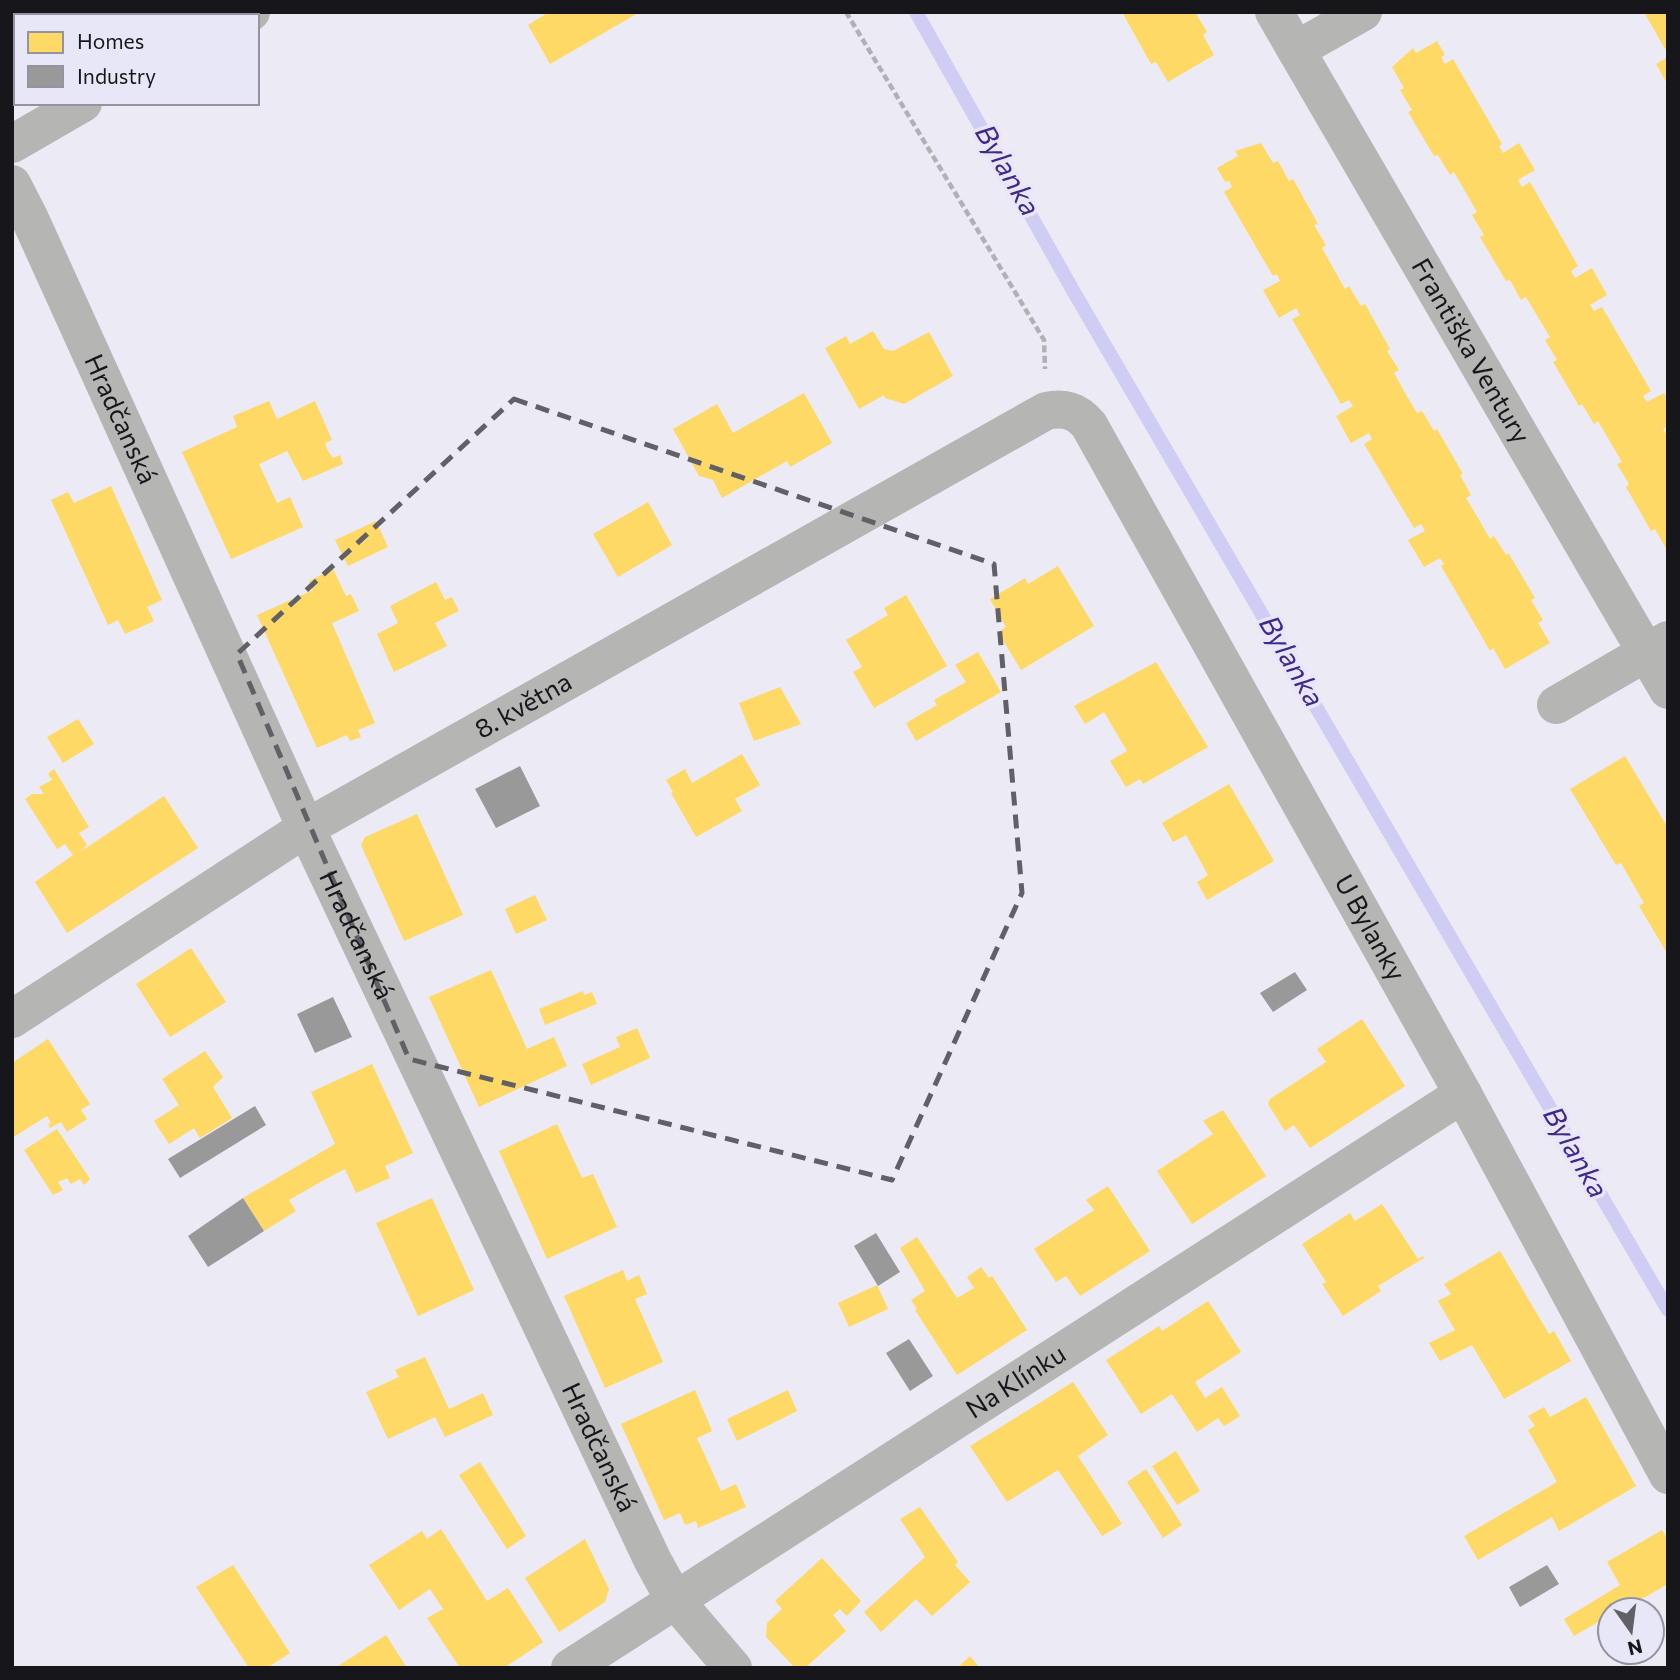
<svg xmlns="http://www.w3.org/2000/svg" width="1680" height="1680" viewBox="0 0 1680 1680" font-family="Commissioner,sans-serif">
<rect width="100%" height="100%" fill="#eceaf4"/>
<!-- homes -->
<path fill="#ffd966" d="M72,12h60l-8,4h-50z
M549,12h91l-90,52 -22,-39z
M1122,12h73l12,20 -4,3 11,20 -46,27 -12,-20 -5,2z
M1644,12h24v36l-3,1z
M1437,41l8,14 -4,2 4,7 8,-5 49,85 -3,2 4,7 16,-10 16,27 -17,10 4,7 8,-5 48,84 -7,5 4,7 17,-10 15,27 -17,10 4,6 8,-4 49,84 -8,5 4,6 17,-9 4,5v28l-5,3 5,8v115l-13,-23 -4,2 -25,-44 3,-3 -12,-20 5,-2 -24,-41 -4,3 -12,-20 -3,2 -26,-44 4,-2 -12,-20 5,-3 -24,-40 -5,3 -11,-20 -4,1 -26,-44 4,-2 -12,-20 5,-3 -23,-40 -4,3 -12,-20 -4,1 -26,-44 4,-2 -12,-20 4,-2 -12,-21 21,-19 3,5z
M1668,57v28l-12,-21z
M1261,143l12,20 5,-2 11,20 4,-2 25,45 -4,1 12,20 -4,3 23,41 4,-3 12,20 4,-2 25,45 -3,2 12,19 -5,3 11,20 12,20 5,-2 12,20 3,-2 26,45 -3,1 11,20 -5,3 12,20 12,21 4,-3 12,19 3,-1 26,44 -4,2 12,20 -5,3 12,20 -45,26 -12,-21 -3,3 -24,-42 -25,-43 3,-2 -4,-6 -16,9 -16,-27 17,-9 -4,-7 -7,4 -50,-84 8,-5 -3,-6 -18,10 -15,-27 17,-10 -4,-6 -8,4 -49,-85 8,-4 -4,-7 -17,10 -16,-28 17,-9 -3,-7 -4,2 -49,-84 8,-5 -3,-6 -4,1 -8,-14 21,-12 -3,-5z
M873,331l11,18 9,2 36,-19 24,44 -49,28 -19,-6 -1,-3 -25,14 -34,-61 21,-12 4,8z
M804,393l28,50 -42,24 -3,-6 -65,37 -9,-18 -14,-4 -26,-47 44,-25 16,29z
M269,401l8,18 38,-18 17,39 -7,3 3,8 5,7 7,-3 3,9 -40,17 -16,-30 -28,13 18,39 13,-6 13,30 -72,32 -49,-107 55,-25 -4,-11z
M111,486l51,114 -15,7 7,14 -29,13 -7,-14 -10,5 -57,-125 17,-8 6,11z
M648,502l24,43 -54,32 -25,-43z
M376,521l12,26 -40,19 -13,-26z
M1058,566l36,60 -73,44 -23,-38 8,-5 -16,-28 35,-21 3,6z
M333,569l13,27 5,-2 8,17 -27,12 43,100 -17,7 3,7 -11,4 -3,-6 -30,13 -60,-133 56,-25 -4,-9z
M436,582l9,18 7,-3 7,14 -24,12 12,23 -53,26 -17,-38 21,-11 -8,-17z
M906,595l41,71 -73,42 -21,-36 9,-5 -16,-27 42,-25 -4,-7z
M978,652l23,40 -85,49 -10,-18 31,-18 -3,-5 32,-18 -11,-17z
M1156,662l52,85 -65,37 -3,-5 -14,8 -16,-26 17,-10 -23,-39 -19,12 -11,-18z
M780,687l21,37 -47,17 -15,-38z
M78,719l16,25 -31,19 -16,-26z
M742,754l18,31 -25,14 7,12 -46,26 -25,-44 2,-1 -7,-12 19,-11 7,14z
M1625,756l43,72v127l-29,-49 5,-3 -23,-40 -5,2 -46,-76z
M54,769l35,58 -10,6 8,12 -7,7 84,-56 34,52 -131,85 -32,-51 38,-27 -8,-11 -8,5 -32,-50 7,-5h12l-5,-7 13,-7 -4,-6z
M1229,784l45,77 -67,39 -10,-18 11,-7 -22,-40 -13,7 -11,-19z
M417,814l46,101 -59,26 -43,-96 4,-8z
M535,895l12,25 -31,14 -11,-25z
M191,948l35,54 -56,35 -34,-53z
M491,970l36,79 27,-12 13,29 -88,41 -50,-110z
M583,991l1,4 8,-3 5,12 -52,21 -6,-16z
M1362,1019l43,67 -95,62 -16,-23 -9,6 -17,-27 2,-5 56,-37 -9,-13z
M637,1028l13,30 -59,27 -9,-21 38,-17 -4,-10z
M48,1039l42,65 -9,6 6,9 -20,13 -6,-10 -11,6 -2,-4 3,-1 -4,-7 -35,22v-75z
M205,1051l18,26 -10,10 19,31 -32,20 -6,-10 -25,16 -15,-23 25,-16 -17,-26z
M372,1064l41,89 -28,13 5,12 -34,15 -11,-24 -19,10 -37,21 7,11 -32,20 -21,-33 92,-54 -24,-52z
M1223,1110l43,66 -74,48 -35,-53 56,-37 -10,-13z
M557,1124l25,54 11,-4 24,53 -70,32 -48,-108z
M57,1129l33,50 -6,6 -4,-6 -9,5 -4,-6 -9,4 5,8 -10,5 -29,-45z
M1108,1186l42,65 -70,45 -14,-20 -10,6 -22,-33 60,-39 -8,-10z
M432,1198l42,92 -56,26 -42,-93z
M1382,1204l36,55 5,-3 1,2 -46,28 3,5 -38,25 -21,-32 4,-2 -24,-38 48,-31 5,8z
M917,1237l40,61 17,-10 -7,-11 14,-10 8,11 3,-2 35,54 -70,45 -42,-65 2,-1 -6,-9 14,-9 -25,-43z
M1500,1251l49,83 5,-3 17,30 -67,38 -32,-54 -32,16 -11,-18 26,-13 -17,-29 13,-7 -7,-10z
M623,1270l4,11 12,-6 8,19 -12,5 28,63 -58,26 -41,-92z
M877,1285l11,24 -39,18 -11,-24z
M1208,1301l33,51 -46,30 10,16 17,-11 18,29 -16,10 -6,-8 -21,14 -25,-38 -31,20 -35,-54 53,-34 3,5z
M425,1357l24,52 34,-16 10,22 -48,22 -10,-20 -47,22 -22,-47 33,-15 -4,-7z
M1073,1382l35,53 -30,21 44,68 -20,12 -44,-66 -51,32 -37,-56z
M695,1390l17,41 -15,7 24,53 15,-7 10,23 -48,21 -2,-7 -11,4 -5,-12 -16,7 -43,-96z
M788,1390l9,21 -60,30 -10,-22z
M1586,1397l50,89 -77,45 -7,-14 -74,43 -14,-24 93,-54 -29,-52 7,-4 -7,-10 16,-9 6,10z
M1176,1451l24,40 -23,14 -25,-39z
M480,1462l46,74 -19,13 -48,-74z
M1146,1469l36,56 -19,13 -36,-56z
M920,1507l38,55 -3,3 15,17 -38,34 -16,-17 -35,33 -17,-20 61,-55 -25,-38z
M441,1529l46,72 21,-13 35,54 -39,26h-44l-33,-50 16,-9 -13,-20 -31,21 -30,-45 53,-34 5,8z
M1662,1530l6,10v44l-37,21 -1,-1 -11,6h-9v5l-36,21 -10,-17 56,-34 -13,-23z
M585,1539l24,50 -4,13 -46,30 -34,-54z
M822,1558l39,43 -14,15 -7,-7 -7,6 13,16 -41,37h-10l-29,-31 1,-14 15,-14 -7,-8z
M233,1565l57,88 -23,15h-18l-53,-81z
M386,1635l21,33h-72z
M970,1656l10,12h-23z"/>
<!-- industry -->
<path fill="#999" d="M520,766l20,40 -44,22 -21,-39z
M1295,972l12,18 -34,22 -13,-19z
M333,997l19,40 -37,16 -18,-39z
M255,1106l11,19 -86,53 -12,-19z
M243,1198l21,33 -56,36 -20,-31z
M876,1233l24,39 -22,14 -24,-40z
M909,1339l24,37 -23,15 -24,-38z
M1547,1565l12,19 -39,23 -11,-20z"/>
<g fill="none" stroke-linecap="round" stroke-linejoin="round">
<!-- stream -->
<path stroke="#d0cdf4" stroke-width="14" d="M916,12l159,282 593,1016"/>
<!-- path -->
<path stroke="#b1b1b3" stroke-width="4.5" stroke-dasharray="7 3.5" stroke-linecap="butt" d="M846,12l198,328 1,29"/>
<!-- street -->
<g stroke="#b5b5b4" stroke-width="38">
<path id="s1" d="M1274,12l394,678"/>
<path d="M245,16l6,-4"/>
<path d="M1296,50l67,-38"/>
<path d="M12,144l71,-41"/>
<path id="s2" d="M12,184l18,35 276,609 347,733 21,38 59,69"/>
<path d="M1556,705l112,-65"/>
<path id="s3" d="M12,1019l294,-191 740,-417c19,-4 31,0 43,14l374,669 205,381"/>
<path id="s4" d="M570,1668l893,-574"/>
</g>
</g>
<!-- marked area -->
<path fill="none" stroke="#616067" stroke-width="5" stroke-dasharray="14 9" stroke-linejoin="round" d="M514,399l480,165 28,329 -130,287 -483,-121 -172,-405z"/>
<g text-anchor="middle" stroke-width="7" stroke-linejoin="round" paint-order="stroke">
<!-- street labels -->
<g font-size="26" fill="#16161b" stroke="#e8e7f7">
<text dy="9" stroke="none"><textPath href="#s1" startOffset="392">Františka Ventury</textPath></text>
<text dy="9" stroke="none"><textPath href="#s2" startOffset="259">Hradčanská</textPath></text>
<text dy="9" stroke="none"><textPath href="#s3" startOffset="600">8. května</textPath></text>
<text dy="9" stroke="none"><textPath href="#s3" startOffset="1824">U Bylanky</textPath></text>
<text dy="9" stroke="none"><textPath href="#s2" startOffset="826">Hradčanská</textPath></text>
<text dy="9" stroke="none"><textPath href="#s4" startOffset="530">Na Klínku</textPath></text>
<text dy="9" stroke="none"><textPath href="#s2" startOffset="1393">Hradčanská</textPath></text>
</g>
<!-- water labels -->
<g font-size="28" font-style="italic" fill="#41288a" stroke="#e8e7f7">
<text transform="translate(1008 170) rotate(60)" y="10">Bylanka</text>
<text transform="translate(1292 661) rotate(60)" y="10">Bylanka</text>
<text transform="translate(1576 1152) rotate(60)" y="10">Bylanka</text>
</g>
</g>
<!-- border -->
<rect width="1680" height="1680" fill="none" stroke="#16161b" stroke-width="28"/>
<!-- legend -->
<rect x="14" y="14" width="245" height="91" fill="#e8e7f7" stroke="#94939f" stroke-width="2"/>
<rect x="28" y="32" width="35" height="21" fill="#ffd966" stroke="#94939f" stroke-width="2"/>
<text x="77" y="49" font-size="21" fill="#16161b">Homes</text>
<rect x="28" y="66" width="35" height="21" fill="#999999" stroke="#94939f" stroke-width="2"/>
<text x="77" y="84" font-size="21" fill="#16161b">Industry</text>
<!-- north arrow -->
<g transform="translate(1631 1631) rotate(166)"><circle r="33" fill="#e8e7f7" stroke="#94939f" stroke-width="2"/>
<path d="M0-5L12 26L0 18L-12 26Z" fill="#616067"/>
<text y="-10" font-size="19" font-weight="bold" text-anchor="middle" fill="#16161b">N</text>
</g>
</svg>
